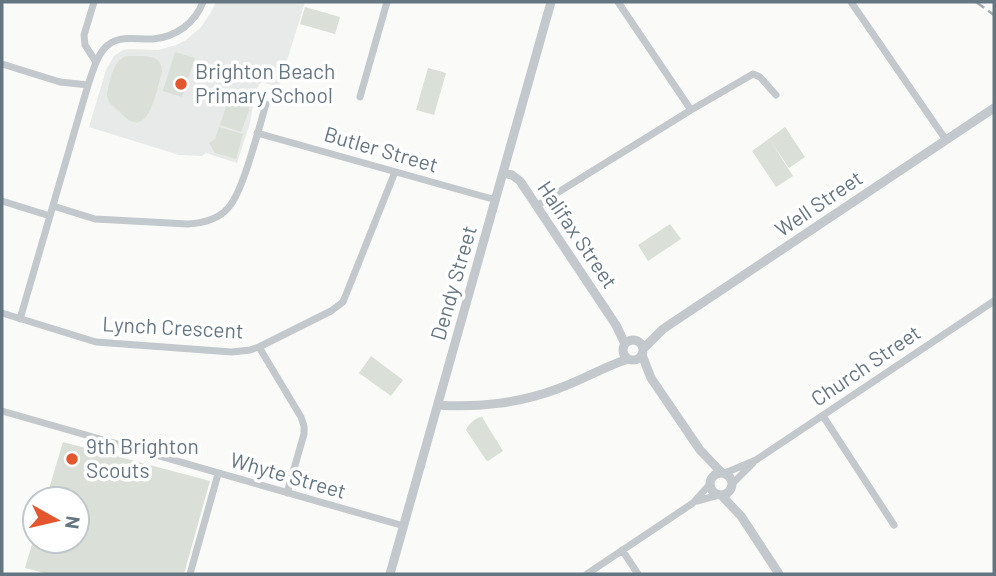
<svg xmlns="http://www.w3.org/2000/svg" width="996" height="576" viewBox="0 0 996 576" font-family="Barlow,sans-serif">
<rect width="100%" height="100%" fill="#fafaf8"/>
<!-- built -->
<path fill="#e8e9e9" d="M216,2h89l-26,85 -18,-5 -6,10 -5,31 -13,40 -31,-10 -4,3 -23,-1 -90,-28 17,-57 8,-14 9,-6 7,-1 28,1 18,-5 10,-5 15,-13 9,-13z"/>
<!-- green -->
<path fill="#dadfd7" d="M305,7l35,10 -5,17 -35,-10z
M175,52l20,6 -13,39 -19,-6z
M127,56c15,1 35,-4 35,16 -4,12 -11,56 -29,50 -6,-2 -10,-7 -14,-11 -7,-6 -12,-8 -12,-18 4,-13 5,-33 20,-37z
M428,68l18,5 -12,42 -18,-5z
M240,91l6,2 3,17 -8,22 -21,-7 8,-25z
M219,127l24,7 -7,25 -21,-6 -6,-10 6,-4z
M785,127l20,30 -16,11 -19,-28 23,36 -17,11 -24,-36z
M670,224l11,15 -33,22 -10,-16z
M371,356l32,24 -12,16 -32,-23z
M482,417l21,34 -15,10 -2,-1 -20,-30c3,-6 8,-12 16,-13z
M63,442l147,39 -26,93h-141l-2,-2 -16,-4 10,-34v7h42v-42h-31z"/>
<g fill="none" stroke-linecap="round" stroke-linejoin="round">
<!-- minor -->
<path stroke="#c3c8cc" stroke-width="7" d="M94,2l-10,33 1,10 11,17
M851,2l95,138
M2,64l58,18 28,3
M360,97l27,-95
M691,110l62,-36 7,3 16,18
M257,133l239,67
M2,201l48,15
M53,206l42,13 93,5c15,-1 30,-4 40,-16 15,-15 31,-81 38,-104
M536,206l155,-96 -73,-108
M2,313l94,29 136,10 18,-2 9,-3 72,-36 12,-9 52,-130
M20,319l68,-234c4,-11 7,-25 15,-35 13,-17 32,-10 50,-11 23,-2 42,-16 50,-37
M259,347l42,70 3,9v8l-17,59
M2,411l402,115
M823,416l71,109
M725,473l31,-13 238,-159
M732,484l21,-21
M697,501l22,-6
M622,550l16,24
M190,574l28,-100
M587,574l106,-71 17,-19"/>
<!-- tertiary -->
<path stroke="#c3c8cc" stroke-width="9" d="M503,173l9,2 8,6 96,144 9,19
M623 350a10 10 0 1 1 20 0a10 10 0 1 1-20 0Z
M643,349l20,-20 331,-221
M642,355l9,23 49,72 22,23
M438,405c39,3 82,-2 119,-16 24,-8 46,-22 71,-30
M710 484a11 11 0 1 1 22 0a11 11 0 1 1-22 0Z
M721,495l20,21 38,58
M390,574l161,-572"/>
<!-- rail -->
<path stroke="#a2aab0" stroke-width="2.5" stroke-dasharray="10 5" stroke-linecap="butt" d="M976,2l18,13"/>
</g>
<!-- markers -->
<g fill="#e4572e" stroke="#fff" stroke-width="2.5">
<circle cx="181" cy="84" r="7"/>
<circle cx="72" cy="459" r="7"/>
</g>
<g text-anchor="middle" stroke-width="7" stroke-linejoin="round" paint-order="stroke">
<!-- poi labels -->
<g font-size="21" fill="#657683" stroke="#fff" text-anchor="start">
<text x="195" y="79">Brighton Beach<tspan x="195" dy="24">Primary School</tspan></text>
<text x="86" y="454">9th Brighton<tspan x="86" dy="24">Scouts</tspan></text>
</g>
<!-- street labels -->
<g font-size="21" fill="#657683" stroke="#fff">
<text transform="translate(381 150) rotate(16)" y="7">Butler Street</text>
<text transform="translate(819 204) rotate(-34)" y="7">Well Street</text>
<text transform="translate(577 235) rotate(56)" y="7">Halifax Street</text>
<text transform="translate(454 283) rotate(-74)" y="7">Dendy Street</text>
<text transform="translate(173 328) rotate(3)" y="7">Lynch Crescent</text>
<text transform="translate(866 366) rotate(-34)" y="7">Church Street</text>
<text transform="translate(288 476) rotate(16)" y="7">Whyte Street</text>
</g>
</g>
<!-- border -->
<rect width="996" height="576" fill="none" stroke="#657683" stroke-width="7"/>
<!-- north arrow -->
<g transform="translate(56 520) rotate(98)"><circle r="33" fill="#ffffff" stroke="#c1c8cd" stroke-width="2"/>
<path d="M0-5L12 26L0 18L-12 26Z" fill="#e4572e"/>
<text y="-10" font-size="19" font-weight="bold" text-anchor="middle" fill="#657683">N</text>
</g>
</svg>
